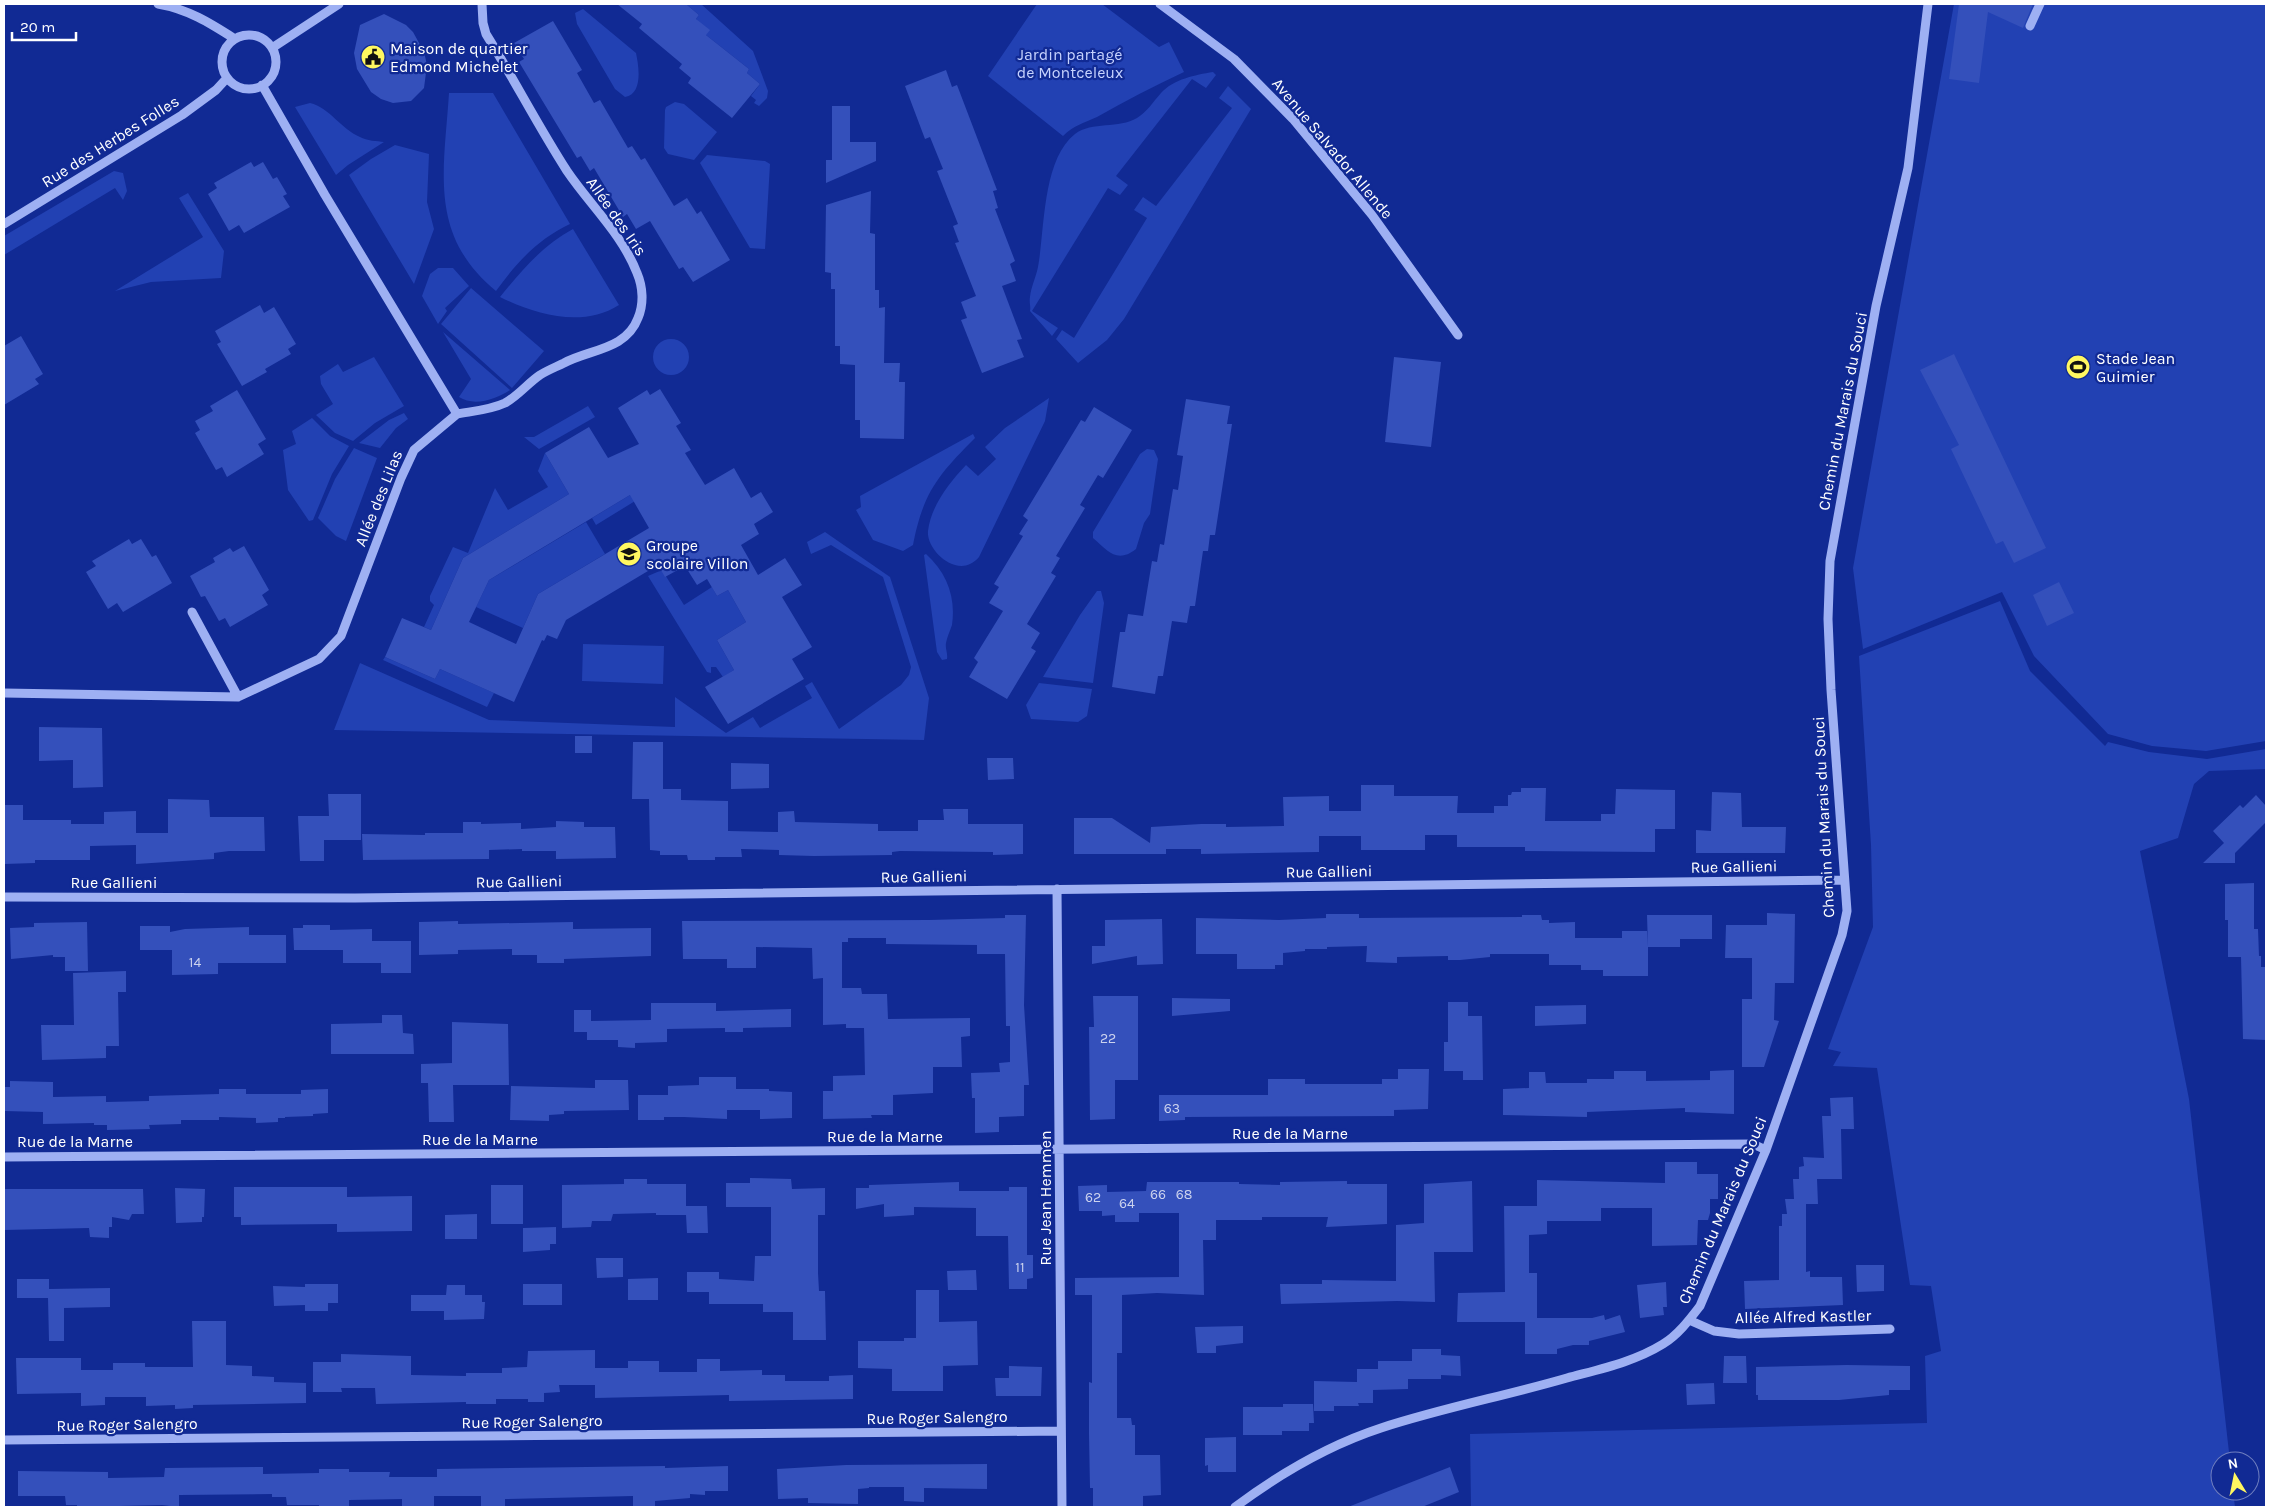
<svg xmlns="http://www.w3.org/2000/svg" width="2270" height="1511" viewBox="0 0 2270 1511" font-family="Karla,sans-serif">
<rect width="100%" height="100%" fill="#112a94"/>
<!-- green -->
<path fill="#2241b3" d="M686,4h15l52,47 15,40 -1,7 -8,8 -5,-3 2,-3 -5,-4 9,-12 -13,-11 2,-4 -43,-34 -10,-16 3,-4z
M1037,4h65l57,43 10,-5 15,30c-30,14 -59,29 -87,45 -13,6 -23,8 -34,19l-75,-60z
M1954,4h312v737l-60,10 -54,-5 -44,-12 -74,-78 -32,-64 -139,57 -10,-81z
M583,9l53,44c3,14 7,41 -11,44l-10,-8 -38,-65 -2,-11z
M1213,72l3,3 -10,13 -14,-9 -76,97 12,9 -8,10 -12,-7 -76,123 26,17 -6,8 -22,-25c1,-4 -1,-9 0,-14 1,-10 6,-20 8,-30 7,-38 4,-107 37,-133 17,-13 44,-5 62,-16 10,-6 16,-16 24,-25 13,-14 34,-18 52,-21z
M1228,86l23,23 -127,210 -17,21 -29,23 -22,-24 6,-9 12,8 73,-120 -13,-8 9,-13 13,9 76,-98 -13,-10z
M449,93h44l77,131c-32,15 -53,38 -74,67 -68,-56 -52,-120 -47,-198z
M675,102l9,2 33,28 -23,28 -26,-6 -4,-6 1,-38 1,-3z
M310,103c20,5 31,26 50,34 7,4 17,4 24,5l-36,23 -12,10 -41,-68z
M395,145l34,9 -2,48 7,27 -20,55 -65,-109 22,-16z
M707,155l58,6 5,3 -5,85 -15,-1 -50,-85z
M114,171l9,2 4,18 -4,9 -8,-12 -111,67v-19z
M188,193l36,58 -3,27 -70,4 -36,9 88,-54 -24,-39z
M573,229l46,76c-36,23 -83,10 -119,-8 22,-27 42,-51 73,-68z
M438,268h15l16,18 -24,22 2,3 -9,13 -16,-28 8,-22z
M471,288l73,63 -32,37 -71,-64z
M443,332l67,58c-13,9 -36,17 -51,7l12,-18z
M653 357a18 18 0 1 1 36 0a18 18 0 1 1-36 0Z
M374,357l30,49 -29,17 -22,18 -18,-8 -19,-18 17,-11 -12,-20 -1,-8 18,-12 5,8z
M1049,398l-4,23 -66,136c-20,24 -53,-6 -51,-26 3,-25 21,-48 38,-66l12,11 18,-17 -11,-12 20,-19z
M588,406l7,11 -56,32 -15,-12h10z
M404,413l4,6 -12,9 -16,20 -21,-5 30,-23z
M312,418l18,18 19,10 -17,28 -19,46 -4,1 -21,-31 -5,-40 13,-6 -4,-13z
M973,434l2,4c-37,37 -52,55 -62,107l-10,6 -30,-11 -17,-30 5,-3 -1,-11z
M354,448l23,10 -31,83 -10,-5 -18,-18 17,-39z
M1147,449l7,1 4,9 -8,55 -6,9 -8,26c-19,15 -28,2 -43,-11v-6l47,-78z
M545,453l24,41 -106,64 -32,72 -7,-3 10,-22 -4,-4v-5l23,-49 15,6 27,-65 13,22 40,-23 -10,-16z
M650,483l3,7 -57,35 -4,-7z
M586,522l19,32 -67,40 -15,34 -47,-21 13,-27z
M825,532l65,45 39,121 -5,42 -590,-10 26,-67 129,57 186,7v-30l51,36 27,-16 7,11 52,-30 -7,-12 7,-4 27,47 62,-44 8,-10 2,-8 -28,-90 -52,-32 -20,9 -4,-12z
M926,554c21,19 30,43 26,71 -2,6 -5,12 -6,18 -1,6 2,10 1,16l-5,1 -5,-8 -13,-97z
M662,570l22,35 28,-18 5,9 11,-6 18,32 -29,18 17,30 -11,7 -7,-10h-5v6l-4,-1 -59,-96z
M1097,591h4l3,12 -11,80 -50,-6 37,-62z
M2000,601l30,70 75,75 3,-4 41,10 58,7 59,-10v20l-57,2 -15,13 -16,54 -38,13 49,248 41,362h-10v30h13l2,16h-764l-1,-73 457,-11 -2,-67 16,-5 -10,-65 -21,-1 -33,-217 -44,-2 8,-14 -13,-3 45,-122 -2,-82 -12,-189z
M583,644l81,2 -1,38 -81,-3z
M385,657l50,22 5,-10 54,24 -7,14 -104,-47z
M1039,683l53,6 -5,27 -9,6 -47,-3 -5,-14z"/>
<!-- building -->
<path fill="#3450bb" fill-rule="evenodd" d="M617,4h69l13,11 -3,4 14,11 -4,5 43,34 -2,4 13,11 -28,34 -44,-35 3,-5 -12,-10 3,-4 -43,-36 3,-4z
M1959,4h74l-10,24 -35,-16 -9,71 -30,-4z
M384,14l22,11 7,7 11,20 3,13 -3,23 -13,13 -18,2 -12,-4 -10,-7 -14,-23 -3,-16 6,-28z
M553,21l29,49 -5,3 17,30 6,-3 28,48 4,-2 9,14 4,-2 29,48 13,-8 10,16 4,-3 29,49 -37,22 -10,-15 -4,2 -29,-48 -14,8 -9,-15 -4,3 -29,-49 -4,3 -9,-15 -4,2 -58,-96 5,-3 -10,-16z
M946,70l6,17 5,-2 40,105 -4,1 5,17 -3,1 20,52 -5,3 6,17 -14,5 20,53 -5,1 7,17 -42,16 -21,-53 6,-2 -6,-16 15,-6 -21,-53 4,-1 -6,-16 5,-2 -21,-53 6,-2 -13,-32 -5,2 -20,-53z
M832,106h18v36h26v19l-50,22v-23h6z
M251,162l3,5 9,-5 10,17 4,-2 10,17 -4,2 7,11 -46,26 -5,-8 -10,6 -21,-37 9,-6 -3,-5z
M871,191l-1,42 5,1v56h4v18l6,-1 -1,56h16l-1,19h6l-1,57 -44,-1v-18h-5v-55l-15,-1v-18h-5v-57h-4v-16l-6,-1 1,-67z
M260,305l4,8 10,-6 22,37 -8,5 3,5 -26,15 2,3 -25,14 -25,-42 4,-2 -6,-11z
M21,336l22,38 -8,5 4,5 -35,21v-59z
M1954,354l92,194 -32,15 -11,-22 -7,3 -45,-95 8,-4 -39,-75z
M1394,357l47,5 -10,85 -46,-5z
M660,389l21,34 -5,3 15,24 -6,3 20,32 29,-17 17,30 10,-6 12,20 -19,12 5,10 -18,11 17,30 27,-17 17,27 -20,12 30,50 -20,12 12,20 -76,45 -23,-37 29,-17 -17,-30 29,-18 -18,-32 -11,6 -10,-17 -10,6 -12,-19 -20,11 -7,-12 -92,55 -9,19 -10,-4 -3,6 -2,-1 -28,62 -74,-33 -5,10 -50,-22 17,-39 29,12 32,-72 106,-64 -24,-41 44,-26 19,31 31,-14 -21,-36 29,-18 3,5zM630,495l19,33 -111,66 -22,50 -47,-22 20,-42z
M237,390l29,49 -8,5 6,10 -37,23 -5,-10 -6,3 -21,-37 5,-3 -5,-9 18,-10 -3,-5z
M1186,399l44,7 -3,18h5l-17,111h-5l-2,16h-5l-8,55h-5l-3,17 -15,-2 -9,55h-5l-3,18 -43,-7 8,-55h5l3,-18 15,2 9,-55 5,1 3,-18 4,1 9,-56 5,1 5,-34 -6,-1z
M1094,407l38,23 -29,48 -5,-3 -18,30 5,3 -29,48 4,2 -9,15 5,3 -29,48 13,9 -9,15 5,3 -29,48 -38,-22 9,-15 -4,-4 29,-47 -14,-8 10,-16 -5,-3 29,-48 -4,-2 9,-14 -5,-4 58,-96 4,2z
M129,539l3,5 9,-5 11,18 4,-2 16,28 -49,29 -6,-9 -9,6 -22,-37 10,-6 -4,-5z
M244,546l25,44 -7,5 6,10 -38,22 -5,-9 -6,3 -14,-25 -4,1 -11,-21 25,-14 -2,-4 17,-10 3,4z
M2059,582l15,31 -27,13 -14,-31z
M39,727l63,1 1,59 -30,1v-28l-34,1z
M575,736h17v17h-17z
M633,742h30v47h18v11l47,1v30l50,1v-20l16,-1 1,11 83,2v7h40v-11h26l-1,-11h25v15h55v30l-30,1v-3l-93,-1 -8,1v3l-78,1 -35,-1v-5l-38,-1 1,8h-27v3h-27l-1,-5h-27v-4l-10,-1 -1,-51h-17z
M987,758h26l1,21 -26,1z
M731,763l38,1v24l-38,1z
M1361,785h33v11h64l-1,17h37v-7h14v-11h3l1,-3h9v-4h25l-1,33h56v-7h14l1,-25 59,1v39h-20v23l-130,-1v-4h-68v-12h-32v15h-64v-14h-42v16l-118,2v-5h-35v5h-92v-36h38l38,25 1,-16 50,-3h25v3l58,-1 -1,-29 46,-1v15h32z
M1712,792l29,1 1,34h44l-1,26h-89v-23l15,1z
M328,794h33v46h-37v21h-24l-2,-45h31z
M2256,795l10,11v16l-31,31v10h-32l21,-20 -11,-12 27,-26 3,3z
M168,799l41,1 1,17h54l1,34h-36l-15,2v6l-78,5v-19l-46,1v14h-55v3l-31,1v-59h19v15h48v4h33v-12l32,-1v22h32z
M556,821l28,1v5h31l1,31 -60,1v-8h-34v-2l-33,1v9l-126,1 -1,-26 63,1v-2h38v-11h18v2l40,-1v6l35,-2z
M2254,883v46h4l1,27h2v11h5v73l-23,-1 -2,-82h-13v-37h-3v-36z
M1767,913l28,1 -1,69h-19l-1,37 5,1 -15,46h-22v-68h10v-41h-27l1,-33h41z
M1326,914h33v4l163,-1v-2h19l1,5h7v3l26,-1v16h47v-7h26v45h-45v-6h-22v-5h-32v-11h-59v3l-30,3h-12v-4l-51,1v6l-31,-1 1,-16 -40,1v2h-22v2l-22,2v12h-8v4h-38v-15h-41v-36l83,2 47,-2z
M1005,915h21l-2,90 5,80h-5v31l-25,1v15l-24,1v-35h-3l-1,-25 29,-1 -1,-9 11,-1v-36h-4l-1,-72h-28v-9l-91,-1v-6h-38v4h-6v46h19l1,6h25l1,25 82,-1v18l-9,1 1,30h-29v26l-40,2v20h-22l1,3 -49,1v-28h10v-15l32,-1 -1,-47h-18v-4l-23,1v-47l-10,1 -1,-31 -56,-1v21h-29v-9h-44l-1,-38 247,-1 76,-2z
M1647,915h65v24h-32v8h-32z
M1162,919l1,45 -26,1v-9l-45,8v-18h13v-26z
M458,921v3l115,-2v7l78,-1v28l-87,3v4h-27v-8h-25v-6l-54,1v4l-39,1v-33z
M87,922l1,49h-23v-14h-12v-2l-42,4 -1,-31 24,-1v-4z
M303,925h27v5l42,-1v12h39v32h-30v-10h-38v-13h-49l-1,-22h10z
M140,926h30v6l15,-3 64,-2v8h37v28h-68v11l-46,1v-25h-32z
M126,971v21h-8l1,54h-13v12l-64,2 -1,-35h33l-1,-52z
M1093,996h45v84h-23v39l-25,1 -1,-93h5z
M1172,998l58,1v12l-58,5z
M1448,1002h20v14h14l1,64h-20v-9h-19v-29h4z
M651,1003h65v8l75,-2v18l-48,1v4h-18v-4l-58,1v13l-32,1v5l-17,-1v-7h-31v-8h-13v-22h17v11l60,-1z
M1586,1005v19l-51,2v-20z
M382,1015h20l1,18 10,1 1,20h-83v-30l51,-1z
M452,1022l56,2 1,61h-56l1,37h-25l-1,-39h-7v-19l31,-1z
M1398,1069h31l-1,40 -34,1v6l-209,1v3l-26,1v-26h109v-16h37v5h77v-5h16z
M1734,1070v44l-49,-2v-4l-98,4v5l-84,-2v-26l26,-1v-16h16l1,11h41v-4h27v-8h32v10l64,-1v-9z
M699,1077h37v12h33v2l23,1v26l-32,1v-9h-33v9l-43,-2h-20v3h-26v-25h30v-9l31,-1z
M595,1080h33l1,30 -65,1v3l-15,1v6l-39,-1 1,-34 84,2z
M10,1081l43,1v15l53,-1v6l43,-1v-5l70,-2v-5h27v5h55v-4l27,-1v24l-15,1v2l-28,1v1h-7v4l-22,1v-5l-37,-1v3h-38v4l-32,1 1,4 -43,1v-5h-13v-2l-51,1v-12l-39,-1v-24h6z
M1853,1097l1,32h-13l1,50h-25l1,25h-12v68l4,-1v6h32l1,28 -98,4 -1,-28 35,-1v-54h3v-12h5l-2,-15h9l-1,-20h6v-12l5,-1 -1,-9 21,1 -2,-42h9l-1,-18z
M1665,1162h32v12h21v25h-8v14l-2,7h-10l-1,25 -45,1v-38h-51v13h-54v13l-18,1v38h8v45h55l12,-3 1,5 15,-5 5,17 -36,9v4h-16l-16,4v5h-32v-32h-68l1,-29 47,-1 -1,-86h33v-26l128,3z
M750,1178l41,1 1,10 33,-1v27h-7v58l1,18h6l1,49h-33v-28h-30v-8h-54v-12h-22v-20h32v7l35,2 1,-25h16v-49h-45v-24h24z
M624,1179h23v5h39v22h21l1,27h-21l-1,-18h-30v-2l-43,1 -2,7h-19l-1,6 -29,1v-43l62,-1z
M1347,1181v3h40v40l-61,3 2,-10h-66v3h-46v20h-13l1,55 -47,-2 -35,2v58h-5v65h14l1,7h3v30h25l1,40 -18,1v11h-50v-19h-3l-1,-54v-52l3,1v-88h-17v-17l104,-1v-64h-40v9h-24v-7l-13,1v-5h-23l-1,-25 29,-1v7l39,-1 1,-9h92v2l41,1v-3z
M1472,1181l1,71h-39l1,50 -38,-1 -116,3 -1,-20h42v-4l74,1v-56l28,-2v-39z
M959,1182v9h50v-4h18v68h6v23l-6,1v10h-18l-1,-53h-32v-28l-62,-1v8l-30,2v-13l-28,5v-21h13v-3z
M491,1185h32v39h-32z
M234,1187h113v10l65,-1v35l-75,1v-8l-96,1v-8h-7z
M175,1188l30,1 -1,28h-2v5l-26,1z
M4,1189h139l1,25h-12l-3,6 -17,-3v10h-3v11l-19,-1 -1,-9 -85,2z
M477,1214v25h-32v-24z
M556,1227v17h-6v6l-27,2v-24z
M596,1258h27v19l-26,1z
M1856,1265h28v26l-27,1z
M976,1270l1,20h-29l-1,-19z
M658,1278v22h-30v-21z
M17,1279h32v10l61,-1v19l-46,1v33h-15l-1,-43h-31z
M1666,1282l1,25h-4l1,8 -24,3 -3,-33z
M305,1284h33v19h-10v8h-23v-6l-31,1 -1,-20 32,1z
M523,1284h39v21h-39z
M447,1285h18v10h17v7h3l-1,17 -40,1v-9h-33v-16h35z
M916,1290h23v32l38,-1 1,44 -35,1v25h-51v-22l-34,-1v-27h46v-3h12z
M192,1321h34v44l26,1v10l22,1v5l32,1v20l-113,2v3l-18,1v-4l-29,1v-9h-41v8l-24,1v-13l-64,1 -1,-36h65v12h32v-7h32v4h48z
M1243,1326v17l-27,3v7h-19l-2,-26z
M1412,1349h29v6l19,1 1,20 -20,-1v4h-33v10l-35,1v13h-15l1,3h-25v5h-20v-30l43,1v-13h21v-8h34z
M595,1350v18h33v-7h31v11h38v-13h23v12l42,-1v5h23v6h44v-5l24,-1v24l-124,2v-6l-134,3v-13h-36l1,7 -16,1v9h-16v-3h-32v5h-30v-2l-90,2 -1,-16h-34l1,4h-29v-30h28v-8l70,2v19l55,1v-3h36v-5l25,-1 1,-16z
M1724,1356h22l1,27h-24z
M1847,1365l63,1v24h-21v5l-50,5h-81v-5h-2v-28z
M1009,1366l33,1 -1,29h-45l-1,-18h14z
M1714,1383l1,21 -28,1 -1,-21z
M1283,1404h30l1,19h-5v8h-27v4h-39v-28h40z
M1236,1437v35h-28v-7l-3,1v-28z
M987,1464v25l-63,-1v14l-20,-1v-14h-35v1l-11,1v15l-50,-1v-5l-30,1 -1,-30 69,-4z
M665,1466v2l63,-2v25h-23v4l-15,-1v4l-35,3v6h-22v-11l-128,3v8h-24v-11h-47v11h-32v-8l-53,1v7h-30v-2h-32l-1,-8h-14v-3l-93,1v12l-17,-2 -85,2v-2h-11l-1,-9h-47v-25l90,1v6l56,-1 1,-9 98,-1v7l56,-1v-4h30v3h41l-1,5h48v-8z
M1450,1467l9,25 -37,15h-74z"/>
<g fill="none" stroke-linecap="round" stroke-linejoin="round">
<!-- minor -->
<path stroke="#9eb0f3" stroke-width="9" d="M158,4c30,5 52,19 77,35
M1160,4l74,55 59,60 79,96 86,120
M2030,26l10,-22
M222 62a27 27 0 1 1 54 0a27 27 0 1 1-54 0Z
M272,48l67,-44
M4,224l178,-109 34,-25 11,-12
M457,414c17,-3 33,-4 48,-11 13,-7 23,-20 35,-28 8,-5 16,-8 24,-12 26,-14 62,-13 74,-45 6,-14 5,-31 -1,-45 -15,-39 -47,-68 -70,-102 -29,-45 -53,-92 -81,-137l-3,-11 -1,-19
M192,612l46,85
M4,693l234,4 81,-38 22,-23 60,-158 13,-28 43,-36 -132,-219 -63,-110
M1057,889l5,618
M4,897l351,1 1489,-18
M4,1157l1749,-13 13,6
M1689,1320l25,11 25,3 151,-5
M4,1440l1057,-9
M1235,1507c43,-32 94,-62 146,-79 61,-20 124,-32 186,-50 33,-9 67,-16 96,-34 15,-9 27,-25 37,-38l66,-156 76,-215 5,-24 -16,-221 -3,-71 2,-58 46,-255 32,-138 20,-164"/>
</g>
<!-- icons -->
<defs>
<symbol id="civic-disc" viewBox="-11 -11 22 22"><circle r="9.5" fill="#fff760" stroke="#112a94"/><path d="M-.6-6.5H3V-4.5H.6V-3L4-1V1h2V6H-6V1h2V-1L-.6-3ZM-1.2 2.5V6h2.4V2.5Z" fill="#111"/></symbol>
<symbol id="stadium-disc" viewBox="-11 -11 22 22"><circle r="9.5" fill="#fff760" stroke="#112a94"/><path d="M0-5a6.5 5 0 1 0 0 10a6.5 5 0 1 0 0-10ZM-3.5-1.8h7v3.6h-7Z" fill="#111"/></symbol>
<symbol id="school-disc" viewBox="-11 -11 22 22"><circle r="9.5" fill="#fff760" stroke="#112a94"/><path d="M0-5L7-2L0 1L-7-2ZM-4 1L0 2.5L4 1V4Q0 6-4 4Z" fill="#111"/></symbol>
</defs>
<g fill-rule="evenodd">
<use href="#civic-disc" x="359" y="43" width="28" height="28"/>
<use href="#stadium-disc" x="2064" y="353" width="28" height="28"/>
<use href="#school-disc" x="615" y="540" width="28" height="28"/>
</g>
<g text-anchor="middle" stroke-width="4.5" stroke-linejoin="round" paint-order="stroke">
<!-- number labels -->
<g font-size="14" fill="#ccd3ee">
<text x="195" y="967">14</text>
<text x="1108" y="1043">22</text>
<text x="1172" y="1113">63</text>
<text x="1158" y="1199">66</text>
<text x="1184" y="1199">68</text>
<text x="1093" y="1202">62</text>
<text x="1127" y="1208">64</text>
<text x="1020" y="1272">11</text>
</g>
<!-- poi labels -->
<g font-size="16" fill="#fff" stroke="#112a94" text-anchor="start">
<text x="390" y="54">Maison de quartier<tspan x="390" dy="18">Edmond Michelet</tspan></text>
<text x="2096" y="364">Stade Jean<tspan x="2096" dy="18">Guimier</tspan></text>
<text x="646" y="551">Groupe<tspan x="646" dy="18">scolaire Villon</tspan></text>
</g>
<!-- park labels -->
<g font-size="16" fill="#c6d2fe" stroke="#112a94">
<text x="1070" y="60">Jardin partagé<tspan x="1070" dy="18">de Montceleux</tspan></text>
</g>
<!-- street labels -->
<g font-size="16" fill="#fff" stroke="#112a94">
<text transform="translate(110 141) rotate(-32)" y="6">Rue des Herbes Folles</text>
<text transform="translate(1333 148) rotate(50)" y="6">Avenue Salvador Allende</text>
<text transform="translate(617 216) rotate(55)" y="6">Allée des Iris</text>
<text transform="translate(1842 411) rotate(-79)" y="6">Chemin du Marais du Souci</text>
<text transform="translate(378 498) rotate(-68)" y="6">Allée des Lilas</text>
<text transform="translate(1823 817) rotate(-93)" y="6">Chemin du Marais du Souci</text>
<text transform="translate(1734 866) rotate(-1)" y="6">Rue Gallieni</text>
<text transform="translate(1329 871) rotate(-1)" y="6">Rue Gallieni</text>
<text transform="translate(924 876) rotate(-1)" y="6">Rue Gallieni</text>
<text transform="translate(519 881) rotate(-1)" y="6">Rue Gallieni</text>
<text x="114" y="888">Rue Gallieni</text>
<text x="1290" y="1139">Rue de la Marne</text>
<text x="885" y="1142">Rue de la Marne</text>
<text x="480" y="1145">Rue de la Marne</text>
<text x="75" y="1147">Rue de la Marne</text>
<text transform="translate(1045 1198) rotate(-90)" y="6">Rue Jean Hemmen</text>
<text transform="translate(1722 1210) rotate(-67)" y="6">Chemin du Marais du Souci</text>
<text transform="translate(1803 1316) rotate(-1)" y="6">Allée Alfred Kastler</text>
<text transform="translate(937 1417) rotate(-1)" y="6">Rue Roger Salengro</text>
<text transform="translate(532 1421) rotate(-1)" y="6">Rue Roger Salengro</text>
<text transform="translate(127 1424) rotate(-1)" y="6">Rue Roger Salengro</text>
</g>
</g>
<!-- border -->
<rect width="2270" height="1511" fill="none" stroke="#ffffff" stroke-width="10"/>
<!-- north arrow -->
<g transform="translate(2235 1476) rotate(350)"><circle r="24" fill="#112a94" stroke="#707fbf"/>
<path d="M0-4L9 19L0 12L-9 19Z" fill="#fff760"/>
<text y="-8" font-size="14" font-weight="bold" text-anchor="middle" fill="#ffffff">N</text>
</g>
<!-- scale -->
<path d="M12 32v8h64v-8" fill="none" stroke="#ffffff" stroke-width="2.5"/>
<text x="20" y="32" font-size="15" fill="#ffffff" stroke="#112a94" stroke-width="4" paint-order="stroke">20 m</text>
</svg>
